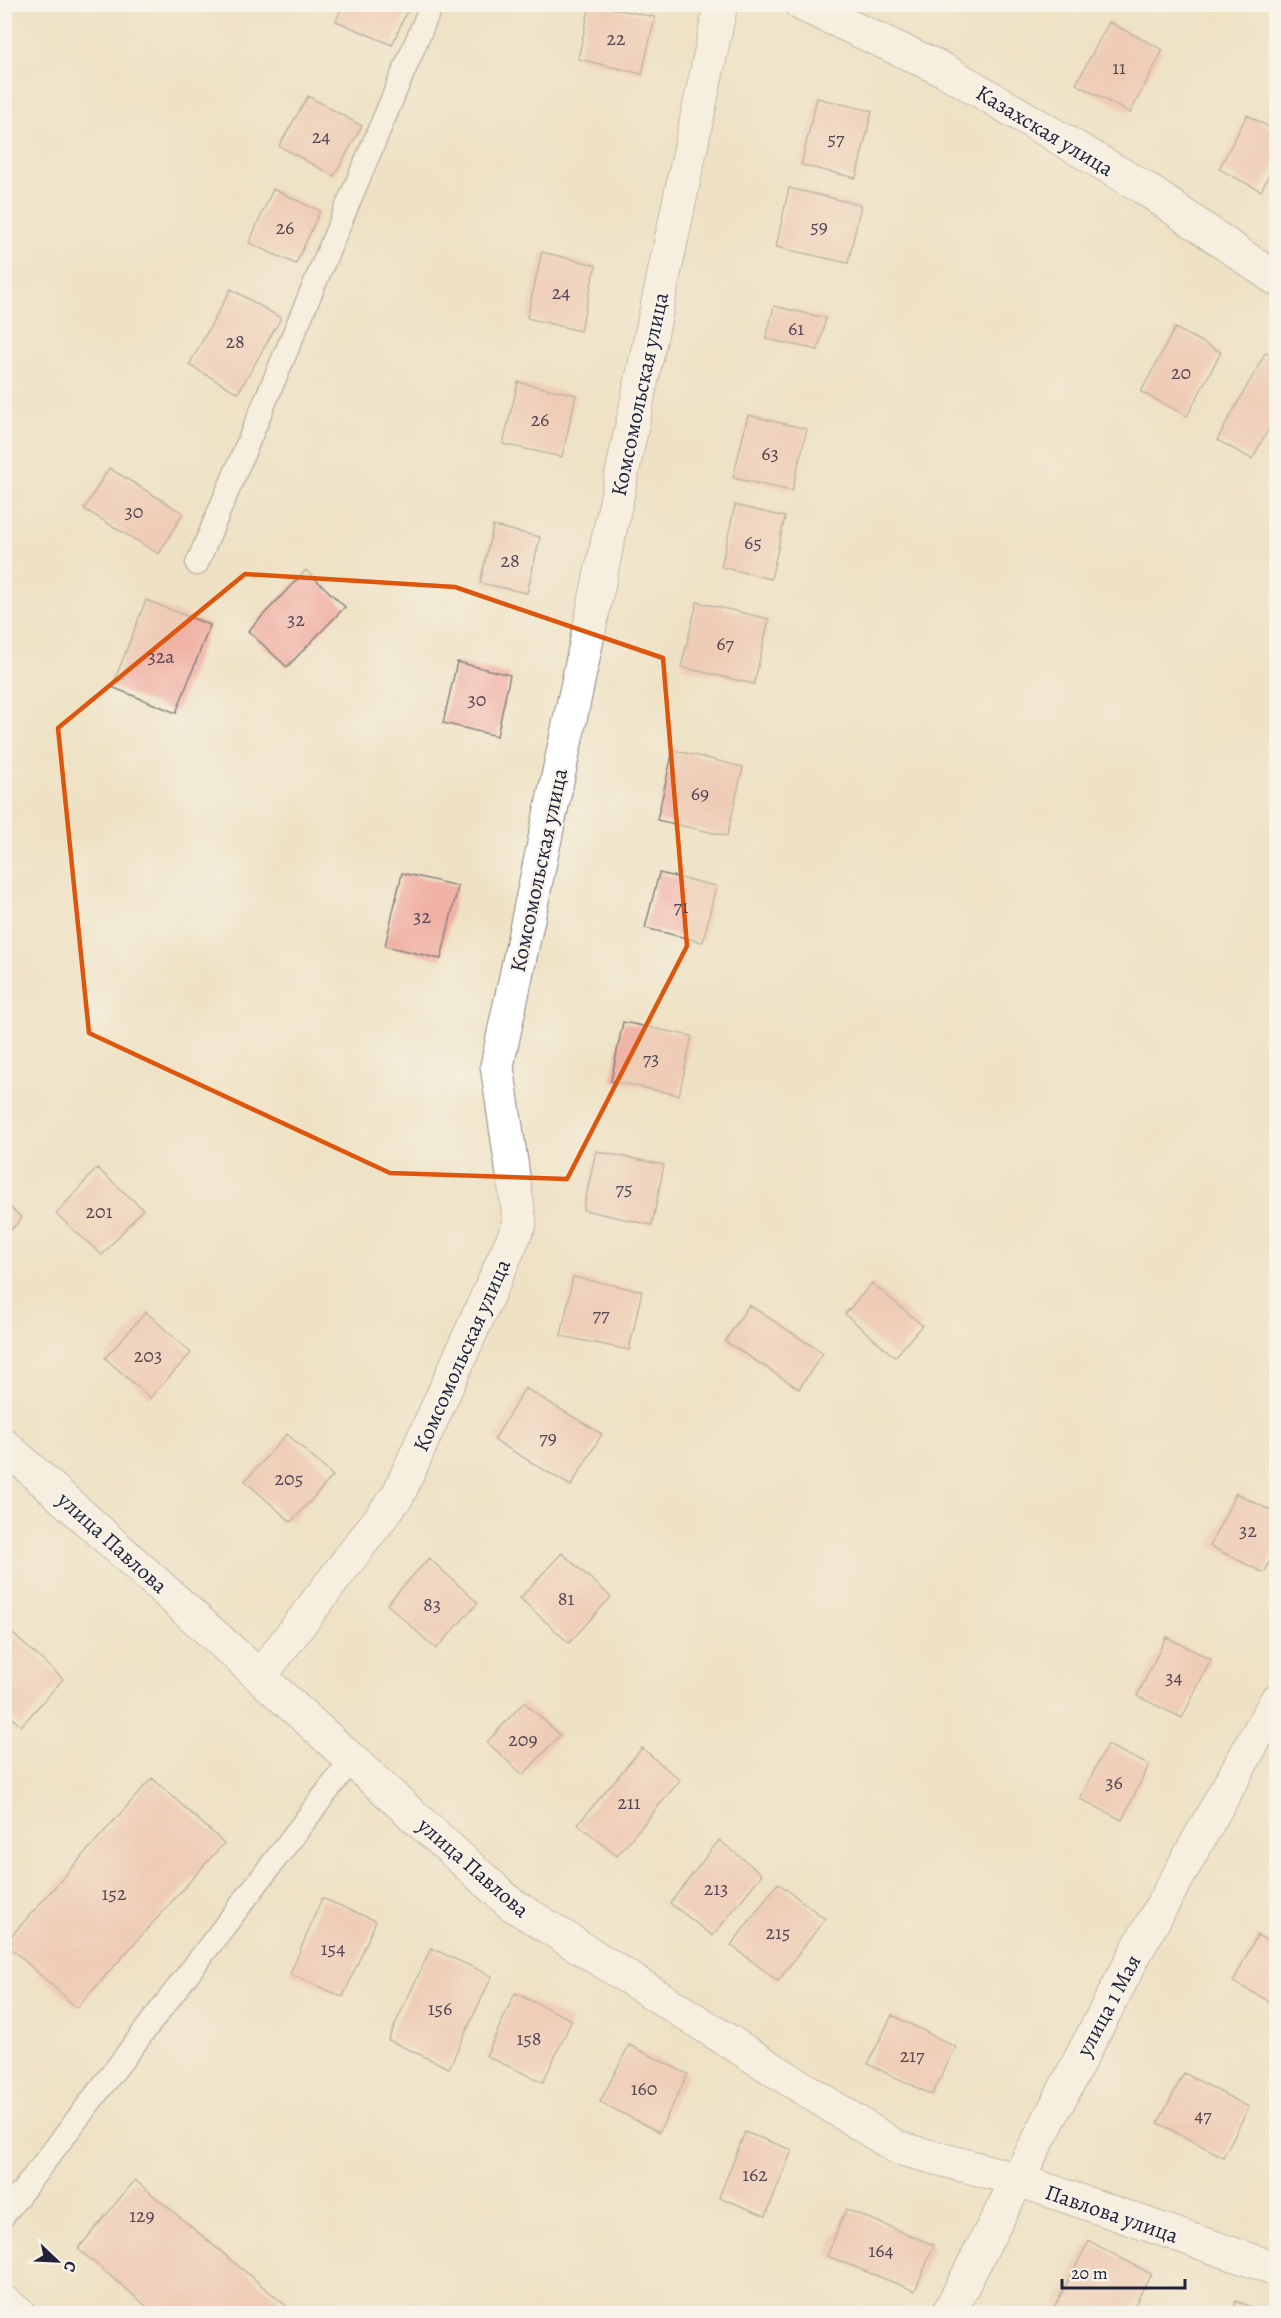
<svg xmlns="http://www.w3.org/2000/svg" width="1281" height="2318" viewBox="0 0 1281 2318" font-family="Alegreya,serif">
<rect width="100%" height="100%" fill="#f7f3e8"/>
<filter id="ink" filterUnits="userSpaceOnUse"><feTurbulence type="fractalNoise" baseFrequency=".0167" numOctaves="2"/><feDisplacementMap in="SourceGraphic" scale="12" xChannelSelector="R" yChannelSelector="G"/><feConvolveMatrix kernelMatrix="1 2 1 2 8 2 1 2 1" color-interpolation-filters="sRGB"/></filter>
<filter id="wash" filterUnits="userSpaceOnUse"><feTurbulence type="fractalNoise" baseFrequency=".008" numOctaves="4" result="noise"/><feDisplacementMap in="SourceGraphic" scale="24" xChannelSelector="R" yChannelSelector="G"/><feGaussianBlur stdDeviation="1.35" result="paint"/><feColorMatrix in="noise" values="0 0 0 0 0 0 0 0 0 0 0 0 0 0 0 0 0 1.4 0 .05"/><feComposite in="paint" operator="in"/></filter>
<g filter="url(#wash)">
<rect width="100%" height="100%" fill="#efe2c4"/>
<g id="blocks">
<!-- building -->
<path fill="#f0b2a5" d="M343,4h67l-18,41 -56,-24z
M590,4l65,13 -13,57 -64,-15z
M1109,22l54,28 -33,63 -54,-29z
M308,96l54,30 -28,50 -55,-30z
M817,98l55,13 -16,67 -55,-13z
M1247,115l29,16v30l-15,30 -42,-22z
M789,188l72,17 -13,58 -72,-16z
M273,189l47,22 -24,53 -47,-21z
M542,252l54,13 -16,66 -53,-13z
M231,289l50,29 -43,75 -49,-28z
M774,306l52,12 -8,32 -52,-11z
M1175,328l46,24 -34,64 -46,-24z
M1266,352l10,6v57l-24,44 -35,-19z
M518,382l58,13 -14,62 -59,-13z
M748,415l59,14 -15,62 -59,-13z
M109,468l74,45 -24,41 -75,-45z
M735,505l50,12 -14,62 -50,-12z
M493,526l47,11 -13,56 -47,-10z
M306,570l39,37 -58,60 -39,-36z
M146,600l64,25 -34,88 -64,-26z
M697,602l72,17 -15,65 -73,-17z
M457,662l53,13 -13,61 -54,-13z
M673,750l70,17 -16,69 -70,-16z
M402,873l56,13 -17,73 -56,-13z
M659,873l57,13 -13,56 -58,-14z
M623,1022l69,14 -13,59 -68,-14z
M596,1151l68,14 -12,60 -69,-15z
M97,1168l46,41 -41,46 -46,-41z
M4,1202l18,16 -18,19z
M573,1277l69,14 -13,59 -68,-14z
M872,1283l50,42 -27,32 -50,-43z
M749,1305l74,48 -24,36 -74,-48z
M146,1312l45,41 -41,45 -45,-40z
M525,1388l77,46 -31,52 -77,-46z
M287,1434l46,42 -42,46 -46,-41z
M1236,1493l40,20v34l-12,26 -54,-27z
M562,1553l49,44 -42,46 -49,-45z
M429,1558l49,45 -42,46 -49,-45z
M4,1626l59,53 -42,47 -17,-15z
M1166,1637l45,22 -29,59 -45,-22z
M524,1702l36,33 -37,40 -36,-33z
M1107,1745l42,20 -27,55 -42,-21z
M642,1748l38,32 -63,76 -39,-32z
M152,1778l72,65 -147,165 -72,-65z
M719,1840l43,34 -49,62 -43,-33z
M778,1883l47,36 -47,62 -47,-36z
M322,1898l54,23 -33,76 -53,-23z
M1257,1935l19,10v60l-43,-23z
M431,1948l61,28 -43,92 -61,-28z
M515,1993l57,27 -29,62 -57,-26z
M892,2015l64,32 -24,48 -64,-31z
M629,2045l59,29 -29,58 -59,-30z
M1184,2073l65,34 -26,50 -65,-34z
M745,2132l47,18 -26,66 -47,-19z
M135,2180l161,134h-140l-78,-65z
M846,2209l88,36 -19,46 -88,-35z
M1089,2241l62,33 -21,40h-66l-10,-6z
M1236,2301l30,12v1h-34z"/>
</g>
</g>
<g filter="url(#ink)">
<use href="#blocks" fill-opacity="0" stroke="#888280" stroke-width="1.5"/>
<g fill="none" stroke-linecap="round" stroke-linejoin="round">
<defs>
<path id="service" d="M197,564l235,-560
M4,2215l348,-456"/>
<path id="minor" d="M801,4l143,66 202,119 130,90
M4,1445l506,458 388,245 118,31 260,90
M261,1675l137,-180 122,-272 -23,-157 224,-1062
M4,2302l15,12
M948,2314l189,-364 139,-249"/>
</defs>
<!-- service casing -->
<use href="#service" stroke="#888280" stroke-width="25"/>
<!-- minor casing -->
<use href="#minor" stroke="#888280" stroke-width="35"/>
<!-- service -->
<use href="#service" stroke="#fff" stroke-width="22"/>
<!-- minor -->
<use href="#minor" stroke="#fff" stroke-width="33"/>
</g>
</g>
<!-- marked area -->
<path d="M0 0H1281V2318H0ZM245,574l210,13 208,71 24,288 -120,233 -177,-6 -301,-140 -31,-305z" fill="#efe2c4" fill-opacity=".55" fill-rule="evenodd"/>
<path fill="none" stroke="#de560e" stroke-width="4.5" stroke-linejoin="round" d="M245,574l210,13 208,71 24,288 -120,233 -177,-6 -301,-140 -31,-305z"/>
<g text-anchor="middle" stroke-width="5" stroke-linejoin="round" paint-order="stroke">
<!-- number labels -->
<g font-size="20" fill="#564656">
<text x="616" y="45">22</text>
<text x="1119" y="74">11</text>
<text x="321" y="143">24</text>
<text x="836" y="145">57</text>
<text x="819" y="233">59</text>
<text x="285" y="234">26</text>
<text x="561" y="299">24</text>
<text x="796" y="335">61</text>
<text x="235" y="348">28</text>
<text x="1181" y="379">20</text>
<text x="540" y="426">26</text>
<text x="770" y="460">63</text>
<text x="134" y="518">30</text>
<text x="753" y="549">65</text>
<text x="510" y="567">28</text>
<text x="296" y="626">32</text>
<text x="725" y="650">67</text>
<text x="161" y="663">32а</text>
<text x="477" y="706">30</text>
<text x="700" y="800">69</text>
<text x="681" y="913">71</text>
<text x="422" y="923">32</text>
<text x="651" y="1065">73</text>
<text x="624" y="1195">75</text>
<text x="99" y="1218">201</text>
<text x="601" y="1321">77</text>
<text x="148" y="1362">203</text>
<text x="548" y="1444">79</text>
<text x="289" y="1485">205</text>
<text x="1248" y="1537">32</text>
<text x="566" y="1605">81</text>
<text x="432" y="1611">83</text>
<text x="1174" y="1684">34</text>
<text x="523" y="1746">209</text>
<text x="1114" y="1789">36</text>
<text x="629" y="1809">211</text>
<text x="716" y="1895">213</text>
<text x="114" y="1900">152</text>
<text x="778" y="1939">215</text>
<text x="333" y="1955">154</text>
<text x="440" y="2015">156</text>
<text x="529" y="2045">158</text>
<text x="912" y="2062">217</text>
<text x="644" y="2095">160</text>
<text x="1203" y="2122">47</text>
<text x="755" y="2181">162</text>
<text x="142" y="2222">129</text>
<text x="881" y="2257">164</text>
</g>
<!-- street labels -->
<g font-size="22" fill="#22223b" stroke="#f7f3e8">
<text transform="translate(1045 130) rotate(31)" y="8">Казахская улица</text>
<text transform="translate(639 394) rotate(-78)" y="8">Комсомольская улица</text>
<text transform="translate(538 870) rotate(-78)" y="8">Комсомольская улица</text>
<text transform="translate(461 1355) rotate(-66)" y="8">Комсомольская улица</text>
<text transform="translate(113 1542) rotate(42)" y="8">улица Павлова</text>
<text transform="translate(474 1867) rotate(41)" y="8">улица Павлова</text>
<text transform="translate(1108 2005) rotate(-62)" y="8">улица 1 Мая</text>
<text transform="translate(1112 2213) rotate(19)" y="8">Павлова улица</text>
</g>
</g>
<!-- margin -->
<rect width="1281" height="2318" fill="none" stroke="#f7f3e8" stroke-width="24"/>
<!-- north arrow -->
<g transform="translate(57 2261) rotate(113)" stroke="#f7f3e8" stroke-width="4.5" paint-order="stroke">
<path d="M0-4.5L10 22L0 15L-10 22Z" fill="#22223b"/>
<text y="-9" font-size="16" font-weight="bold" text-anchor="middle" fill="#22223b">С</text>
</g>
<!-- scale -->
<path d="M1062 2279v9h123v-9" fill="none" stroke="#22223b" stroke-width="3"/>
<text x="1071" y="2279" font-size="18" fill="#22223b" stroke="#f7f3e8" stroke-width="4.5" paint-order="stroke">20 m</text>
</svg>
